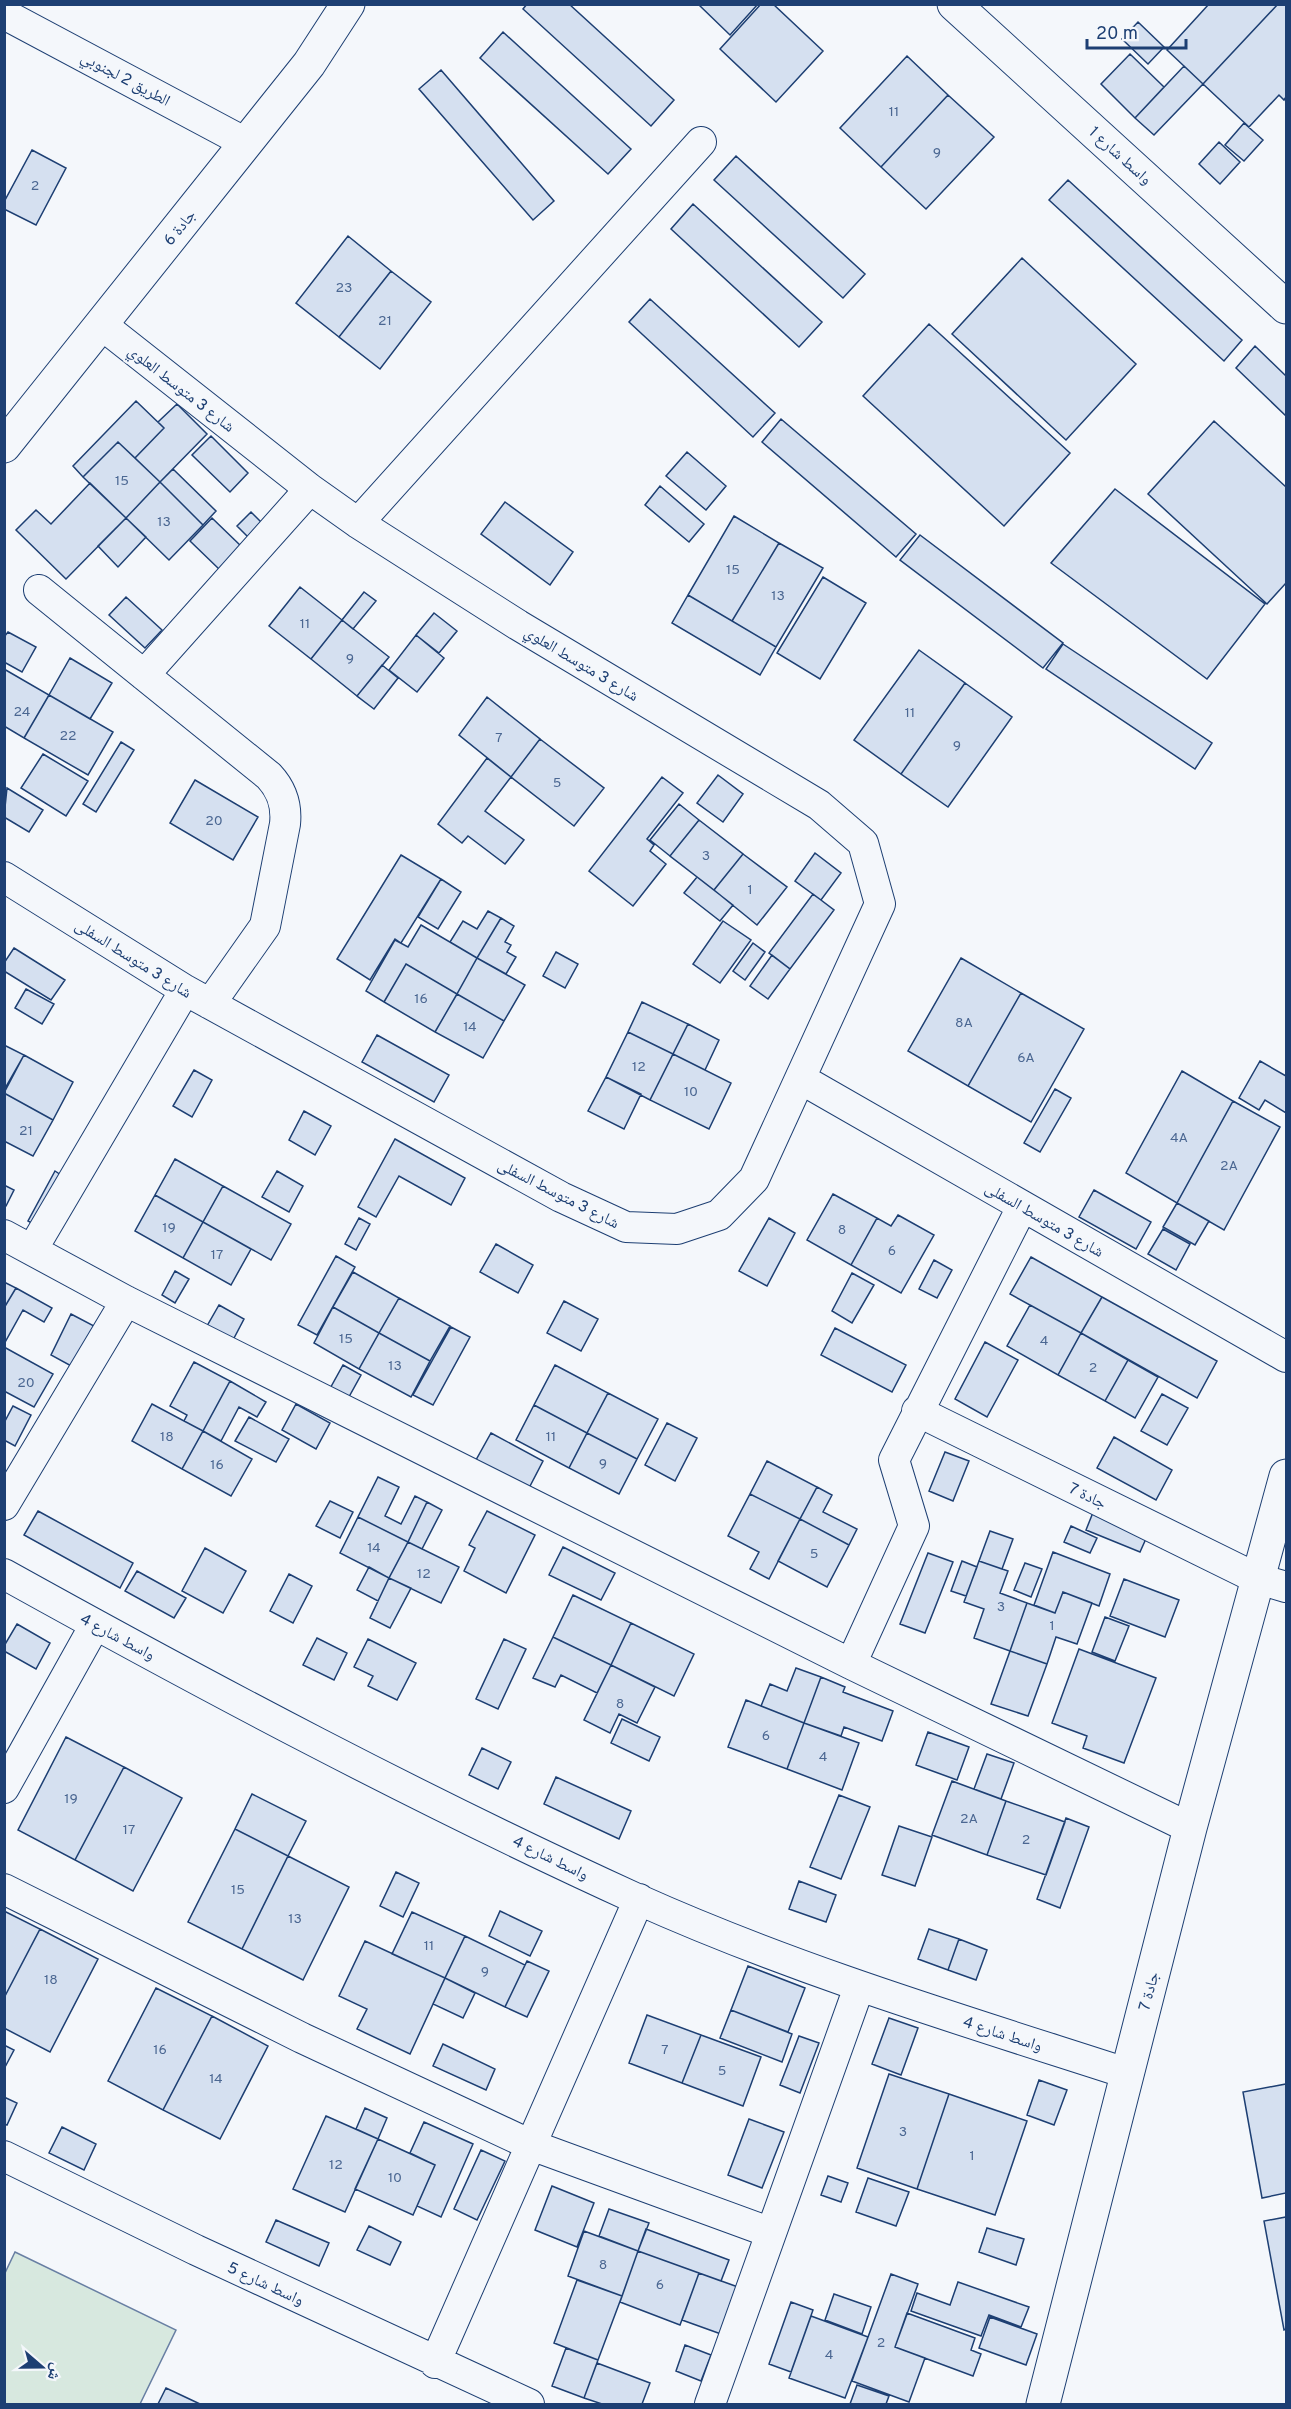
<svg xmlns="http://www.w3.org/2000/svg" width="1291" height="2409" viewBox="0 0 1291 2409" font-family="Overpass,'Noto Naskh Arabic',sans-serif">
<rect width="100%" height="100%" fill="#f4f7fb"/>
<!-- green -->
<path fill="#d7e8df" stroke="#687fa3" stroke-width="1.5" d="M15,2252l161,78 -36,74h-135v-131z"/>
<!-- building -->
<path fill="#d5e0f0" stroke="#1d3f73" stroke-width="1.5" d="M527,4h42l105,96 -23,26 -128,-117z
M698,4h60l-28,31z
M761,4h12l50,47 -47,51 -56,-53z
M1209,4h69l-75,80 -36,-34z
M1278,4h8v93l-2,3 -5,-5 -30,32 -46,-43z
M1138,22l26,25 -16,17 -26,-25z
M503,32l128,117 -23,25 -128,-116z
M1130,54l34,33 -29,31 -34,-34z
M907,56l41,39 -67,72 -41,-39z
M1184,66l19,18 -49,51 -19,-17z
M441,70l113,131 -21,19 -114,-131z
M948,95l46,42 -68,72 -45,-42z
M1244,123l19,17 -19,21 -19,-16z
M1219,142l21,20 -20,22 -21,-20z
M32,150l34,18 -30,57 -32,-16v-7z
M736,156l129,118 -22,24 -129,-118z
M1068,180l174,160 -18,21 -175,-161z
M693,204l129,118 -23,25 -128,-118z
M348,236l43,35 -52,66 -43,-34z
M1022,258l114,106 -70,76 -114,-106z
M391,271l40,31 -51,67 -41,-32z
M650,299l125,114 -22,24 -124,-115z
M929,324l141,129 -66,73 -141,-130z
M1255,346l31,30v40l-50,-48z
M136,401l28,27 -29,30 -17,-16 -35,35 -10,-11z
M177,404l30,30 -47,48 -25,-24 29,-30 -6,-6z
M781,419l135,115 -20,23 -134,-115z
M1214,421l72,66v96l-19,21 -119,-110z
M211,436l37,37 -18,19 -38,-37z
M118,442l42,40 -34,36 -43,-41z
M687,452l39,34 -20,24 -40,-34z
M173,469l43,42 -13,14 -43,-43z
M160,482l43,43 -34,35 -43,-42z
M90,483l36,35 -60,61 -50,-49 20,-20 15,14z
M660,486l44,38 -15,18 -44,-37z
M1115,489l150,115 -58,75 -156,-116z
M505,502l68,50 -23,33 -69,-51z
M251,512l13,13 -14,14 -13,-13z
M734,516l45,27 -47,78 -44,-26z
M126,518l20,19 -28,30 -20,-21z
M212,518l30,29 -22,23 -30,-29z
M920,535l143,108 -20,25 -143,-108z
M779,543l44,25 -47,79 -44,-26z
M823,577l43,26 -46,76 -43,-26z
M300,587l42,33 -31,39 -42,-33z
M364,592l12,9 -23,28 -11,-9z
M688,595l88,52 -16,28 -88,-52z
M126,597l36,33 -17,18 -36,-33z
M434,613l23,18 -18,22 -23,-18z
M342,620l47,37 -32,39 -46,-37z
M8,632l28,15 -14,25 -18,-10v-25z
M416,635l28,23 -27,34 -28,-22z
M1063,644l149,99 -17,26 -149,-100z
M919,650l46,33 -64,91 -47,-34z
M70,658l42,25 -22,36 -41,-24z
M382,665l16,13 -24,31 -17,-13z
M4,669l45,26 -25,43 -20,-12z
M965,683l47,34 -64,90 -47,-33z
M49,695l64,37 -25,43 -64,-37z
M487,697l53,42 -29,38 -52,-42z
M540,739l64,49 -30,38 -63,-49z
M121,742l13,8 -38,62 -13,-8z
M43,754l45,27 -22,35 -45,-28z
M487,758l24,19 -26,34 39,29 -19,24 -37,-28 -6,7 -24,-19z
M718,775l25,19 -20,28 -26,-19z
M662,777l21,16 -36,46 7,6 -4,6 16,13 -33,42 -44,-35z
M195,780l63,37 -25,43 -63,-37z
M7,788l36,22 -14,22 -25,-15z
M679,804l20,16 -29,36 -20,-16z
M699,820l44,34 -29,36 -44,-34z
M815,853l26,20 -20,27 -26,-19z
M743,854l44,33 -30,38 -43,-35z
M401,855l40,24 -40,64 -6,-4 -25,41 -33,-21z
M697,877l36,28 -13,16 -36,-28z
M441,879l20,13 -23,37 -20,-12z
M813,894l21,16 -44,59 -21,-16z
M488,911l13,7 -24,40 -27,-16 13,-21 14,8z
M501,918l13,8 -9,16 6,3 -4,7 9,5 -10,17 -29,-16z
M723,921l28,19 -31,43 -27,-19z
M421,925l56,33 -20,36 -51,-30 -22,38 -18,-11 29,-51 13,7z
M753,943l12,9 -20,28 -12,-9z
M14,948l51,32 -14,20 -47,-29v-8z
M556,952l22,12 -13,24 -22,-12z
M772,955l18,14 -22,30 -18,-13z
M477,958l48,27 -21,36 -47,-27z
M961,958l60,35 -53,93 -60,-35z
M406,964l51,30 -22,38 -51,-30z
M26,989l28,15 -12,20 -27,-16z
M1021,993l63,36 -53,93 -63,-36z
M457,994l47,27 -21,37 -48,-26z
M642,1002l46,22 -15,30 -45,-22z
M688,1024l31,16 -14,30 -32,-16z
M628,1032l45,22 -23,46 -44,-23z
M377,1035l72,40 -15,27 -72,-40z
M4,1045l20,10 -20,35z
M673,1054l58,29 -22,46 -59,-29z
M24,1055l49,27 -20,38 -49,-27z
M1260,1061l26,15v37l-21,-13 -6,10 -20,-12z
M194,1070l18,10 -20,37 -19,-11z
M1182,1071l51,30 -56,102 -51,-30z
M606,1077l35,17 -17,35 -36,-18z
M1055,1089l16,9 -31,54 -16,-9z
M4,1093l49,27 -20,36 -29,-15z
M1233,1101l47,26 -56,103 -47,-27z
M304,1111l27,15 -16,29 -26,-15z
M395,1139l70,39 -14,27 -52,-29 -23,41 -18,-10z
M175,1159l48,27 -20,36 -48,-27z
M55,1171l12,8 -27,49 -12,-7z
M277,1171l26,15 -14,26 -27,-15z
M4,1185l10,5 -8,16h-2z
M223,1186l68,38 -20,36 -68,-38z
M1094,1190l57,32 -15,27 -57,-32z
M833,1194l44,24 -26,47 -44,-25z
M155,1195l48,27 -20,36 -48,-27z
M1177,1203l32,18 -14,24 -32,-18z
M898,1215l36,20 -33,58 -50,-28 26,-47 14,8z
M359,1218l11,6 -14,26 -11,-6z
M769,1218l26,15 -28,53 -28,-15z
M203,1222l48,27 -20,36 -48,-27z
M1163,1229l27,15 -14,26 -28,-16z
M496,1244l37,21 -15,28 -38,-21z
M336,1256l19,11 -38,68 -19,-10z
M1031,1257l71,40 -21,36 -71,-39z
M934,1260l18,10 -15,28 -18,-9z
M175,1271l14,8 -14,24 -13,-8z
M353,1272l46,26 -20,35 -46,-26z
M852,1273l22,12 -22,38 -20,-12z
M4,1282l12,6 -12,20z
M16,1288l36,20 -8,14 -21,-12 -19,34v-36z
M1102,1297l115,64 -20,37 -116,-65z
M399,1298l51,28 -20,35 -51,-28z
M564,1301l34,18 -17,32 -34,-18z
M219,1305l25,14 -11,21 -26,-14z
M1030,1305l51,28 -23,42 -51,-29z
M333,1307l46,26 -20,36 -45,-26z
M71,1314l23,12 -21,41 -22,-12z
M451,1327l19,10 -37,68 -20,-10z
M835,1328l71,37 -14,27 -71,-37z
M379,1333l51,28 -19,36 -52,-28z
M1081,1333l47,27 -23,41 -47,-26z
M985,1342l33,18 -31,57 -32,-18z
M4,1347l49,27 -19,33 -30,-16z
M1128,1360l30,17 -23,41 -30,-17z
M194,1362l36,19 -27,50 -19,-10 3,-6 -17,-9z
M343,1365l18,10 -16,29 -18,-10z
M555,1365l53,28 -21,40 -53,-28z
M230,1381l36,21 -9,15 -18,-10 -18,34 -18,-10z
M608,1393l50,26 -21,40 -50,-26z
M1162,1394l26,14 -21,37 -26,-14z
M152,1404l51,27 -21,38 -50,-28z
M296,1404l34,19 -14,26 -34,-19z
M534,1405l53,28 -18,35 -53,-28z
M13,1406l18,9 -16,31 -11,-6v-17z
M249,1417l40,22 -13,23 -41,-21z
M667,1423l30,15 -22,43 -30,-16z
M203,1431l49,28 -21,37 -49,-27z
M491,1433l52,28 -14,27 -53,-28z
M587,1433l50,26 -18,35 -50,-26z
M1114,1437l58,33 -16,30 -59,-32z
M945,1452l24,9 -16,40 -24,-10z
M767,1461l50,26 -17,32 -50,-25z
M378,1477l21,10 -14,29 16,8 14,-28 12,6 -19,40 -50,-25z
M817,1487l15,8 -9,17 34,17 -8,16 -49,-26z
M750,1494l50,25 -31,60 -19,-10 9,-17 -31,-16z
M330,1501l23,11 -13,26 -24,-12z
M427,1502l15,8 -20,39 -14,-7z
M1094,1510l55,22 -9,20 -54,-22z
M38,1511l95,52 -13,25 -96,-53z
M487,1511l48,24 -29,58 -42,-22 11,-23 -6,-3z
M358,1517l50,25 -19,36 -49,-25z
M800,1519l49,26 -22,42 -49,-26z
M1071,1526l26,12 -7,15 -26,-11z
M990,1531l23,8 -11,30 -23,-8z
M408,1542l51,25 -18,36 -52,-25z
M563,1547l52,26 -14,27 -52,-25z
M205,1548l41,23 -23,42 -41,-22z
M1053,1552l57,22 -11,32 -36,-14 -8,21 -21,-8z
M928,1553l25,9 -28,71 -25,-9z
M962,1561l15,6 -11,29 -15,-5z
M979,1561l29,10 -8,22 27,10 -17,48 -36,-13 10,-29 -20,-7z
M1025,1563l17,6 -11,28 -17,-7z
M369,1567l20,11 -11,23 -21,-11z
M137,1571l49,27 -12,20 -49,-27z
M289,1574l23,12 -19,37 -23,-12z
M389,1578l22,10 -21,40 -20,-10z
M1124,1579l55,21 -14,37 -55,-21z
M1063,1592l29,11 -15,41 -21,-7 -9,27 -37,-13 17,-48 28,10z
M573,1595l58,28 -20,42 -58,-28z
M1105,1617l24,9 -14,35 -23,-9z
M631,1623l63,31 -20,42 -63,-31z
M17,1624l33,19 -14,26 -32,-18v-5z
M553,1637l58,28 -14,28 -36,-18 -6,12 -22,-9z
M317,1638l30,15 -13,27 -31,-15z
M368,1639l48,24 -19,37 -29,-14 5,-10 -19,-9z
M504,1639l22,10 -28,60 -22,-10z
M1079,1649l77,29 -32,85 -41,-15 4,-12 -35,-13z
M1010,1651l37,13 -19,52 -37,-12z
M611,1665l44,22 -18,36 -18,-9 -9,19 -26,-13z
M796,1668l25,9 -17,46 -43,-17 9,-22 17,7z
M821,1677l24,10 -2,5 50,19 -11,30 -38,-14 -3,9 -37,-13z
M746,1700l58,23 -17,46 -59,-22z
M622,1719l38,18 -11,24 -38,-18z
M804,1723l55,20 -17,47 -55,-21z
M928,1732l41,15 -12,33 -41,-15z
M66,1737l58,30 -49,93 -57,-30z
M482,1748l29,14 -13,27 -29,-14z
M987,1754l27,9 -13,36 -27,-10z
M124,1767l58,31 -49,93 -58,-31z
M556,1777l75,34 -12,28 -75,-35z
M952,1781l54,20 -19,54 -55,-20z
M252,1794l54,27 -18,35 -53,-27z
M839,1795l31,12 -29,72 -31,-12z
M1006,1801l59,21 -19,53 -59,-20z
M1066,1818l23,9 -29,81 -23,-9z
M899,1826l33,11 -17,49 -33,-11z
M235,1829l53,27 -46,93 -54,-27z
M288,1856l61,31 -46,93 -61,-31z
M396,1872l23,11 -16,34 -23,-11z
M799,1881l37,14 -10,27 -37,-13z
M4,1911l36,18 -36,69z
M500,1911l42,20 -12,25 -41,-20z
M412,1912l53,24 -20,42 -53,-24z
M40,1929l58,30 -48,93 -46,-24v-30z
M929,1929l30,10 -11,31 -30,-11z
M465,1936l60,29 -20,42 -60,-29z
M959,1939l28,11 -11,30 -28,-10z
M365,1941l80,37 -35,76 -53,-25 10,-20 -28,-13z
M527,1961l22,10 -22,46 -22,-10z
M748,1966l57,22 -17,44 -57,-22z
M445,1978l30,15 -12,25 -30,-14z
M156,1988l56,28 -49,94 -55,-29z
M731,2010l61,24 -10,28 -62,-24z
M647,2015l54,20 -19,48 -53,-20z
M212,2016l56,30 -48,93 -57,-29z
M889,2018l29,10 -17,47 -29,-11z
M701,2035l60,22 -18,49 -61,-23z
M799,2036l20,7 -19,50 -20,-8z
M443,2044l52,25 -9,21 -53,-24z
M4,2045l10,5 -10,19z
M889,2074l60,20 -32,95 -60,-21z
M1039,2080l28,10 -13,35 -27,-10z
M1286,2084v109l-24,5 -19,-106z
M949,2094l78,27 -32,94 -78,-26z
M4,2097l13,6 -10,22 -3,-1z
M365,2108l22,10 -9,21 -22,-10z
M326,2116l52,23 -33,73 -52,-23z
M749,2119l35,13 -22,56 -34,-13z
M424,2122l49,22 -32,73 -24,-11 18,-41 -25,-12z
M62,2127l34,17 -12,26 -35,-17z
M378,2139l57,26 -22,50 -58,-26z
M481,2150l24,11 -28,59 -23,-11z
M828,2176l20,7 -7,19 -20,-7z
M868,2178l41,14 -13,34 -40,-14z
M552,2186l42,17 -17,44 -42,-17z
M609,2209l40,14 -11,28 -39,-15z
M1286,2217v112l-2,1 -20,-109z
M276,2220l53,23 -10,23 -53,-24z
M369,2226l32,16 -11,23 -33,-15z
M987,2228l37,11 -8,26 -37,-13z
M646,2229l83,31 -8,21 -83,-30z
M584,2231l54,20 -16,45 -54,-20z
M638,2251l61,22 -19,52 -60,-23z
M699,2273l39,14 -17,47 -39,-14z
M891,2274l27,10 -23,63 30,11 -16,44 -57,-21z
M577,2280l45,16 -24,64 -44,-17z
M958,2282l71,25 -8,20 -32,-12 -8,21 -70,-25 6,-18 33,12z
M834,2294l37,13 -9,27 -37,-14z
M791,2302l22,8 -22,62 -22,-8z
M907,2313l68,25 -4,12 10,4 -8,22 -78,-29z
M811,2316l57,21 -23,61 -56,-20z
M990,2317l47,17 -11,31 -47,-17z
M685,2345l26,10 -10,26 -25,-10z
M566,2348l32,12 -14,38 -32,-12z
M597,2363l53,20 -8,21h-40l-18,-6z
M857,2385l32,11 -3,8h-36z
M166,2388l34,16h-42z"/>
<g fill="none" stroke-linecap="round" stroke-linejoin="round">
<defs>
<path id="minor" d="M4,14l242,129
M358,523l343,-381
M39,590l230,186c13,14 18,29 16,48l-20,102 -55,78
M144,675l166,-186
M4,877l181,113 376,207 65,30 51,2 42,-14 35,-36 126,-275 -17,-61 -44,-38 -301,-180 -160,-102 -48,-34 -208,-164
M801,1079l485,278
M4,1235l122,66 725,363 339,164
M32,1250l153,-260
M917,1411l341,168 28,8
M4,1505l122,-204
M4,1574c207,115 418,227 633,325 158,71 325,121 489,174
M851,1664l63,-138 -20,-66 128,-253
M4,1788l91,-163
M4,1889l298,149 229,107 238,87
M4,2156l192,94 333,154
M435,2363l204,-464
M710,2404l149,-417"/>
<path id="secondary" d="M954,4l332,303
M4,446l305,-382 39,-60
M1043,2404l147,-576 96,-352"/>
</defs>
<!-- minor casing -->
<use href="#minor" stroke="#1d3f73" stroke-width="32"/>
<!-- secondary casing -->
<use href="#secondary" stroke="#1d3f73" stroke-width="35"/>
<!-- minor -->
<use href="#minor" stroke="#f4f7fb" stroke-width="30"/>
<!-- secondary -->
<use href="#secondary" stroke="#f4f7fb" stroke-width="33"/>
</g>
<g text-anchor="middle" stroke-width="4.5" stroke-linejoin="round" paint-order="stroke">
<!-- number labels -->
<g font-size="14" fill="#4b6792">
<text x="894" y="116">11</text>
<text x="937" y="157">9</text>
<text x="35" y="190">2</text>
<text x="344" y="292">23</text>
<text x="385" y="325">21</text>
<text x="122" y="485">15</text>
<text x="164" y="526">13</text>
<text x="733" y="574">15</text>
<text x="778" y="600">13</text>
<text x="305" y="628">11</text>
<text x="350" y="663">9</text>
<text x="22" y="716">24</text>
<text x="910" y="717">11</text>
<text x="68" y="740">22</text>
<text x="499" y="742">7</text>
<text x="957" y="750">9</text>
<text x="557" y="787">5</text>
<text x="214" y="825">20</text>
<text x="706" y="860">3</text>
<text x="750" y="894">1</text>
<text x="421" y="1003">16</text>
<text x="964" y="1027">8A</text>
<text x="470" y="1031">14</text>
<text x="1026" y="1062">6A</text>
<text x="639" y="1071">12</text>
<text x="691" y="1096">10</text>
<text x="26" y="1135">21</text>
<text x="1179" y="1142">4A</text>
<text x="1229" y="1170">2A</text>
<text x="169" y="1232">19</text>
<text x="842" y="1234">8</text>
<text x="892" y="1255">6</text>
<text x="217" y="1259">17</text>
<text x="346" y="1343">15</text>
<text x="1044" y="1345">4</text>
<text x="395" y="1370">13</text>
<text x="1093" y="1372">2</text>
<text x="26" y="1387">20</text>
<text x="167" y="1441">18</text>
<text x="551" y="1441">11</text>
<text x="603" y="1468">9</text>
<text x="217" y="1469">16</text>
<text x="374" y="1552">14</text>
<text x="814" y="1558">5</text>
<text x="424" y="1578">12</text>
<text x="1001" y="1611">3</text>
<text x="1052" y="1630">1</text>
<text x="620" y="1708">8</text>
<text x="766" y="1740">6</text>
<text x="823" y="1761">4</text>
<text x="71" y="1803">19</text>
<text x="969" y="1823">2A</text>
<text x="129" y="1834">17</text>
<text x="1026" y="1844">2</text>
<text x="238" y="1894">15</text>
<text x="295" y="1923">13</text>
<text x="429" y="1950">11</text>
<text x="485" y="1976">9</text>
<text x="51" y="1984">18</text>
<text x="160" y="2054">16</text>
<text x="665" y="2054">7</text>
<text x="722" y="2075">5</text>
<text x="216" y="2083">14</text>
<text x="903" y="2136">3</text>
<text x="972" y="2160">1</text>
<text x="336" y="2169">12</text>
<text x="395" y="2182">10</text>
<text x="603" y="2269">8</text>
<text x="660" y="2289">6</text>
<text x="881" y="2347">2</text>
<text x="829" y="2359">4</text>
</g>
<!-- street labels -->
<g font-size="16" fill="#1d3f73" stroke="#f4f7fb">
<text transform="translate(126 78) rotate(28)" y="6">الطريق 2 لجنوبي</text>
<text transform="translate(1121 155) rotate(42)" y="6">واسط شارع 1</text>
<text transform="translate(179 227) rotate(-51)" y="6">جادة 6</text>
<text transform="translate(182 388) rotate(38)" y="6">شارع 3 متوسط العلوي</text>
<text transform="translate(582 663) rotate(31)" y="6">شارع 3 متوسط العلوي</text>
<text transform="translate(134 958) rotate(32)" y="6">شارع 3 متوسط السفلى</text>
<text transform="translate(559 1193) rotate(27)" y="6">شارع 3 متوسط السفلى</text>
<text transform="translate(1045 1219) rotate(30)" y="6">شارع 3 متوسط السفلى</text>
<text transform="translate(1088 1495) rotate(26)" y="6">جادة 7</text>
<text transform="translate(118 1636) rotate(28)" y="6">واسط شارع 4</text>
<text transform="translate(551 1857) rotate(26)" y="6">واسط شارع 4</text>
<text transform="translate(1148 1991) rotate(-75)" y="6">جادة 7</text>
<text transform="translate(1003 2033) rotate(18)" y="6">واسط شارع 4</text>
<text transform="translate(266 2283) rotate(25)" y="6">واسط شارع 5</text>
</g>
</g>
<!-- border -->
<rect width="1291" height="2409" fill="none" stroke="#1d3f73" stroke-width="12"/>
<!-- north arrow -->
<g transform="translate(42 2367) rotate(110)" stroke="#f4f7fb" stroke-width="4.5" paint-order="stroke">
<path d="M0-4.5L10 22L0 15L-10 22Z" fill="#1d3f73"/>
<text y="-9" font-size="16" font-weight="bold" text-anchor="middle" fill="#1d3f73">ش</text>
</g>
<!-- scale -->
<path d="M1087 39v9h99v-9" fill="none" stroke="#1d3f73" stroke-width="3"/>
<text x="1096" y="39" font-size="18" fill="#1d3f73" stroke="#f4f7fb" stroke-width="4.5" paint-order="stroke">20 m</text>
</svg>
